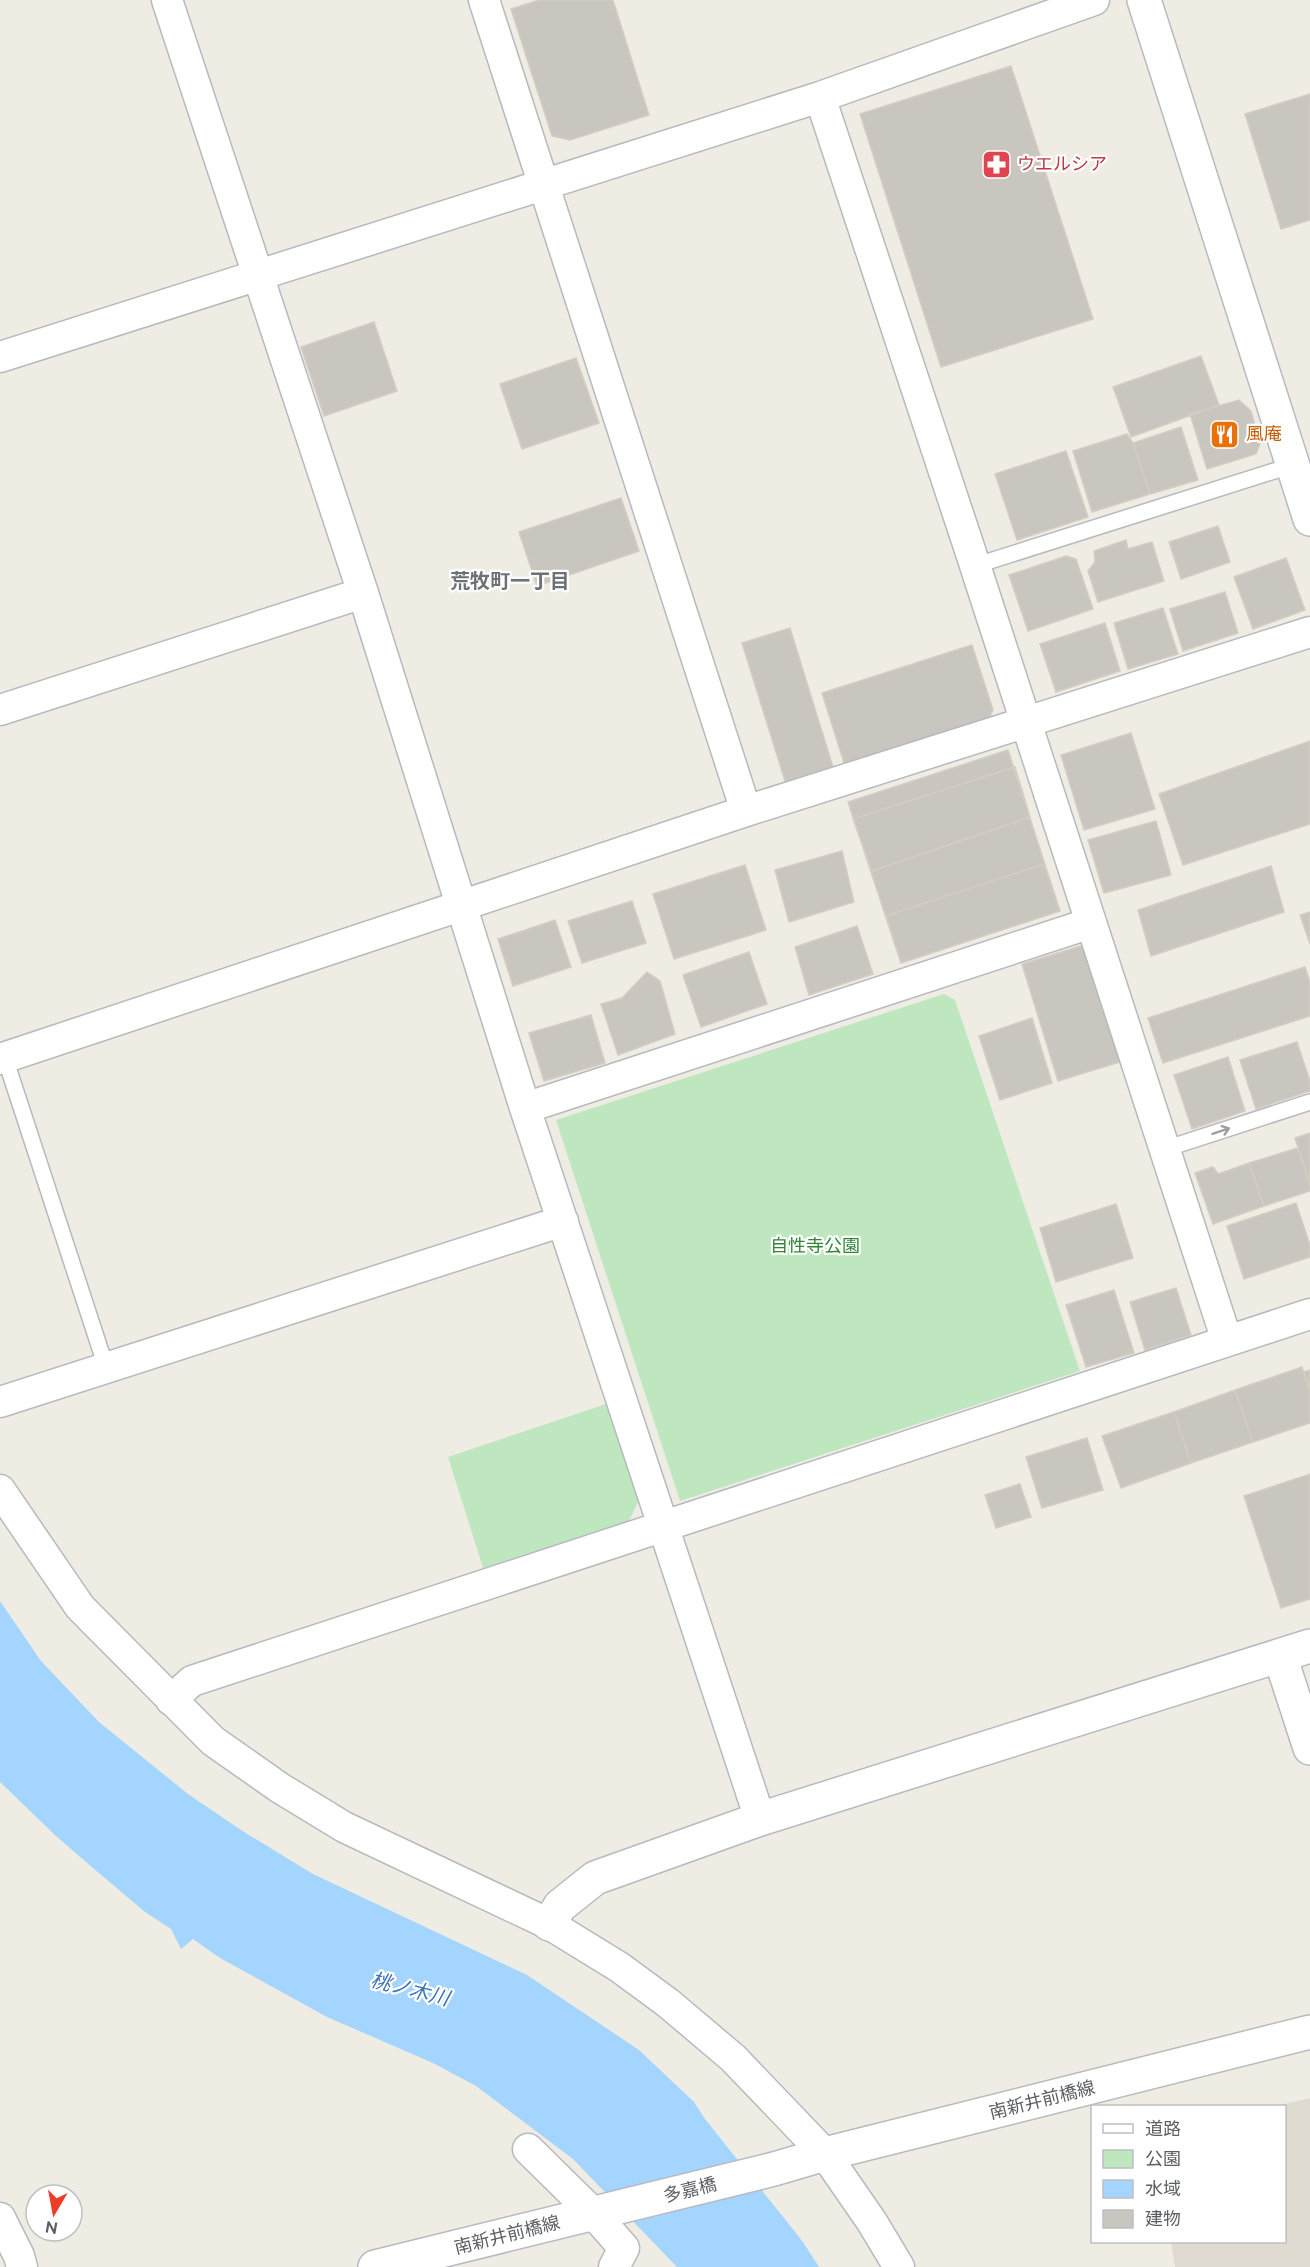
<svg xmlns="http://www.w3.org/2000/svg" width="1310" height="2267" viewBox="0 0 1310 2267" font-family="Raleway,'Noto Sans JP',sans-serif">
<rect width="100%" height="100%" fill="#efece3"/>
<!-- education -->
<path fill="#dfdbd1" d="M1310,2098v169h-135l-4,-25h113v-136h-8z"/>
<!-- green -->
<path fill="#bfe7bf" d="M944,994l11,6 125,371 -400,130 -124,-381z
M606,1404l34,94 -12,25 -145,45 -35,-111z"/>
<!-- water -->
<path fill="#a3d5ff" d="M0,1601l41,60 58,61 89,72 53,36 72,44 214,101 112,75 55,52 11,17 98,123 16,25h-142l-104,-108 -97,-73 -43,-23 -106,-46 -107,-59 -27,-19 -12,10 -10,-20 -26,-17 -52,-44 -37,-32 -56,-54z"/>
<!-- building -->
<path fill="#c9c6c0" stroke="#d3cec1" stroke-width="1.5" d="M539,0h74l36,115 -79,25 -18,-4 -41,-127z
M1011,66l82,253 -152,48 -81,-253z
M1310,94v126l-29,9 -36,-115z
M374,322l23,69 -73,25 -23,-69z
M1201,356l18,49 -88,32 -18,-50z
M576,358l23,65 -77,26 -22,-65z
M1239,400l12,11 9,33 -4,10 -49,15 -17,-55z
M1181,427l17,53 -48,14 -17,-51z
M1127,434l6,9 17,51 -58,18 -19,-61z
M1066,451l22,66 -71,23 -22,-66z
M621,498l18,53 -102,35 -18,-54z
M1218,526l12,36 -49,17 -12,-37z
M1126,540l2,9 24,-7 12,39 -66,21 -10,-31 7,-9 -1,-11z
M1066,556l10,3 17,50 -65,22 -19,-56z
M1286,558l19,52 -52,19 -19,-52z
M1225,592l13,41 -55,18 -13,-42z
M1163,608l15,46 -50,15 -14,-46z
M1105,623l15,48 -64,21 -16,-48z
M790,628l43,139 -48,14 -43,-138z
M972,645l21,65 -5,11 -143,45 -23,-73z
M1131,733l24,76 -71,21 -23,-75z
M1310,741v83l-127,41 -24,-71z
M1008,750l52,161 -159,52 -53,-161z
M1015,767l15,50 -158,54 -19,-52z
M1156,821l15,54 -67,18 -16,-53z
M842,851l12,51 -65,20 -14,-52z
M1044,864l16,47 -159,52 -15,-47z
M745,865l21,65 -92,29 -21,-65z
M1271,866l13,46 -133,44 -13,-46z
M632,901l14,42 -64,20 -14,-42z
M1310,912v32l-10,-29z
M555,920l16,47 -58,19 -15,-47z
M857,926l16,48 -64,21 -14,-48z
M1084,945l36,117 -62,19 -36,-117z
M749,952l18,52 -66,23 -18,-52z
M1305,967l5,16v33l-147,47 -15,-45z
M647,972l13,9 15,53 -57,21 -17,-51 21,-6z
M591,1015l14,48 -61,18 -15,-48z
M1032,1018l20,65 -52,17 -21,-64z
M1297,1042l13,39v10l-54,18 -16,-49z
M1228,1057l17,54 -53,18 -18,-54z
M1310,1133v52l-15,-47z
M1298,1148l12,37v6l-46,15 -15,-43z
M1249,1163l15,43 -51,18 -18,-51 18,-6 5,7z
M1296,1203l14,42v12l-66,22 -17,-53z
M1116,1204l17,54 -77,24 -16,-54z
M1176,1288l15,47 -46,15 -15,-48z
M1114,1290l20,63 -48,14 -20,-62z
M1302,1367l8,24v32l-57,19 -18,-52z
M1310,1370v20l-6,-18z
M1235,1390l18,52 -62,21 -17,-51z
M1174,1412l17,51 -70,25 -19,-52z
M1087,1438l16,52 -61,18 -16,-51z
M1310,1474v125l-29,9 -37,-112z
M1020,1484l11,33 -35,11 -11,-33z"/>
<g fill="none" stroke-linecap="round" stroke-linejoin="round">
<defs>
<path id="lane" d="M974,566l319,-101
M5,1058l101,309
M1165,1149l145,-47"/>
<path id="street" d="M167,0l196,593 162,515 235,711
M484,0l262,811
M820,97l150,453 257,791
M0,357l820,-260 274,-97
M0,710l363,-117
M0,1059l746,-248 564,-179
M525,1108l566,-185
M0,1402l563,-181
M0,1490l80,117 133,134 67,47 64,39 205,97 70,43 49,36 65,55 92,96 47,68 27,45
M171,1700l21,-19 1118,-367
M528,2149l66,65 30,34 -10,19
M0,2218l19,38 3,11"/>
<path id="secondary" d="M1144,0l166,519
M1280,1656l30,92
M549,1924l11,-18 35,-28 165,-59 550,-173
M375,2267l399,-98 51,-15 485,-122"/>
</defs>
<!-- lane casing -->
<use href="#lane" stroke="#b6b9be" stroke-width="18"/>
<!-- street casing -->
<use href="#street" stroke="#b6b9be" stroke-width="33"/>
<!-- secondary casing -->
<use href="#secondary" stroke="#b7bac0" stroke-width="36"/>
<!-- lane -->
<use href="#lane" stroke="#fff" stroke-width="15"/>
<!-- street -->
<use href="#street" stroke="#fff" stroke-width="30"/>
<!-- secondary -->
<use href="#secondary" stroke="#fff" stroke-width="33"/>
</g>
<!-- one-way arrows -->
<defs><path id="oneway-shaft" d="M-6 0H5M1.5-3L5.5 0L1.5 3" fill="none" stroke-width="1.6" stroke-linecap="round" stroke-linejoin="round" transform="scale(1.5)"/></defs>
<use stroke="#9d9fa2" href="#oneway-shaft" transform="translate(1221 1131) rotate(-18)"/>
<!-- icons -->
<defs>
<symbol id="pharmacy-square" viewBox="-11 -11 22 22"><rect x="-9" y="-9" width="18" height="18" rx="4" fill="#e0444e" stroke="#fff"/><path d="M-2-6h4v4h4v4h-4v4h-4v-4h-4v-4h4Z" fill="#fff"/></symbol>
<symbol id="restaurant-square" viewBox="-11 -11 22 22"><rect x="-9" y="-9" width="18" height="18" rx="4" fill="#e8710a" stroke="#fff"/><path d="M-5-6h1v4h1v-4h1v4h1v-4h1v5L-1.5 .5V6h-2V.5L-5-1ZM5-6V6H3V1.5H1.5Q1.5-4 5-6Z" fill="#fff"/></symbol>
</defs>
<g fill-rule="evenodd">
<use href="#pharmacy-square" x="980" y="148" width="33" height="33"/>
<use href="#restaurant-square" x="1208" y="418" width="33" height="33"/>
</g>
<g text-anchor="middle" stroke-width="4.5" stroke-linejoin="round" paint-order="stroke">
<!-- health labels -->
<g font-size="18" fill="#be3a42" stroke="#fff" text-anchor="start">
<text x="1017" y="170">ウエルシア</text>
</g>
<!-- food labels -->
<g font-size="18" fill="#c56008" stroke="#fff" text-anchor="start">
<text x="1246" y="440">風庵</text>
</g>
<!-- park labels -->
<g font-size="18" fill="#318537" stroke="#fff">
<text x="815" y="1252">自性寺公園</text>
</g>
<!-- street labels -->
<g font-size="18" fill="#5b5f64" stroke="#fff">
<text transform="translate(1042 2100) rotate(-14)" y="6">南新井前橋線</text>
<text transform="translate(690 2190) rotate(-14)" y="6">多嘉橋</text>
<text transform="translate(507 2235) rotate(-14)" y="6">南新井前橋線</text>
</g>
<!-- neighbourhood labels -->
<g font-size="20" font-weight="bold" fill="#6c7176" stroke="#fff">
<text x="510" y="588">荒牧町一丁目</text>
</g>
<!-- water labels -->
<g font-size="20" font-style="italic" fill="#3c74b5" stroke="#fff">
<text transform="translate(410 1989) rotate(14)" y="7">桃ノ木川</text>
</g>
</g>
<!-- legend -->
<rect x="1091" y="2105" width="195" height="138" fill="#ffffff" stroke="#bdbfc1" stroke-width="1.5"/>
<rect x="1103" y="2124" width="30" height="9" fill="#ffffff" stroke="#bdbfc1" stroke-width="1.5"/>
<text x="1145" y="2135" font-size="18" fill="#5b5f64">道路</text>
<rect x="1103" y="2150" width="30" height="18" fill="#bfe7bf" stroke="#bdbfc1" stroke-width="1.5"/>
<text x="1145" y="2165" font-size="18" fill="#5b5f64">公園</text>
<rect x="1103" y="2180" width="30" height="18" fill="#a3d5ff" stroke="#bdbfc1" stroke-width="1.5"/>
<text x="1145" y="2195" font-size="18" fill="#5b5f64">水域</text>
<rect x="1103" y="2210" width="30" height="18" fill="#c9c6c0" stroke="#bdbfc1" stroke-width="1.5"/>
<text x="1145" y="2225" font-size="18" fill="#5b5f64">建物</text>
<!-- north arrow -->
<g transform="translate(54 2213) rotate(190)"><circle r="28" fill="#ffffff" stroke="#bdbfc1" stroke-width="1.5"/>
<path d="M0-4.5L10 22L0 15L-10 22Z" fill="#ef3c29"/>
<text y="-9" font-size="16" font-weight="bold" text-anchor="middle" fill="#5b5f64">N</text>
</g>
</svg>
